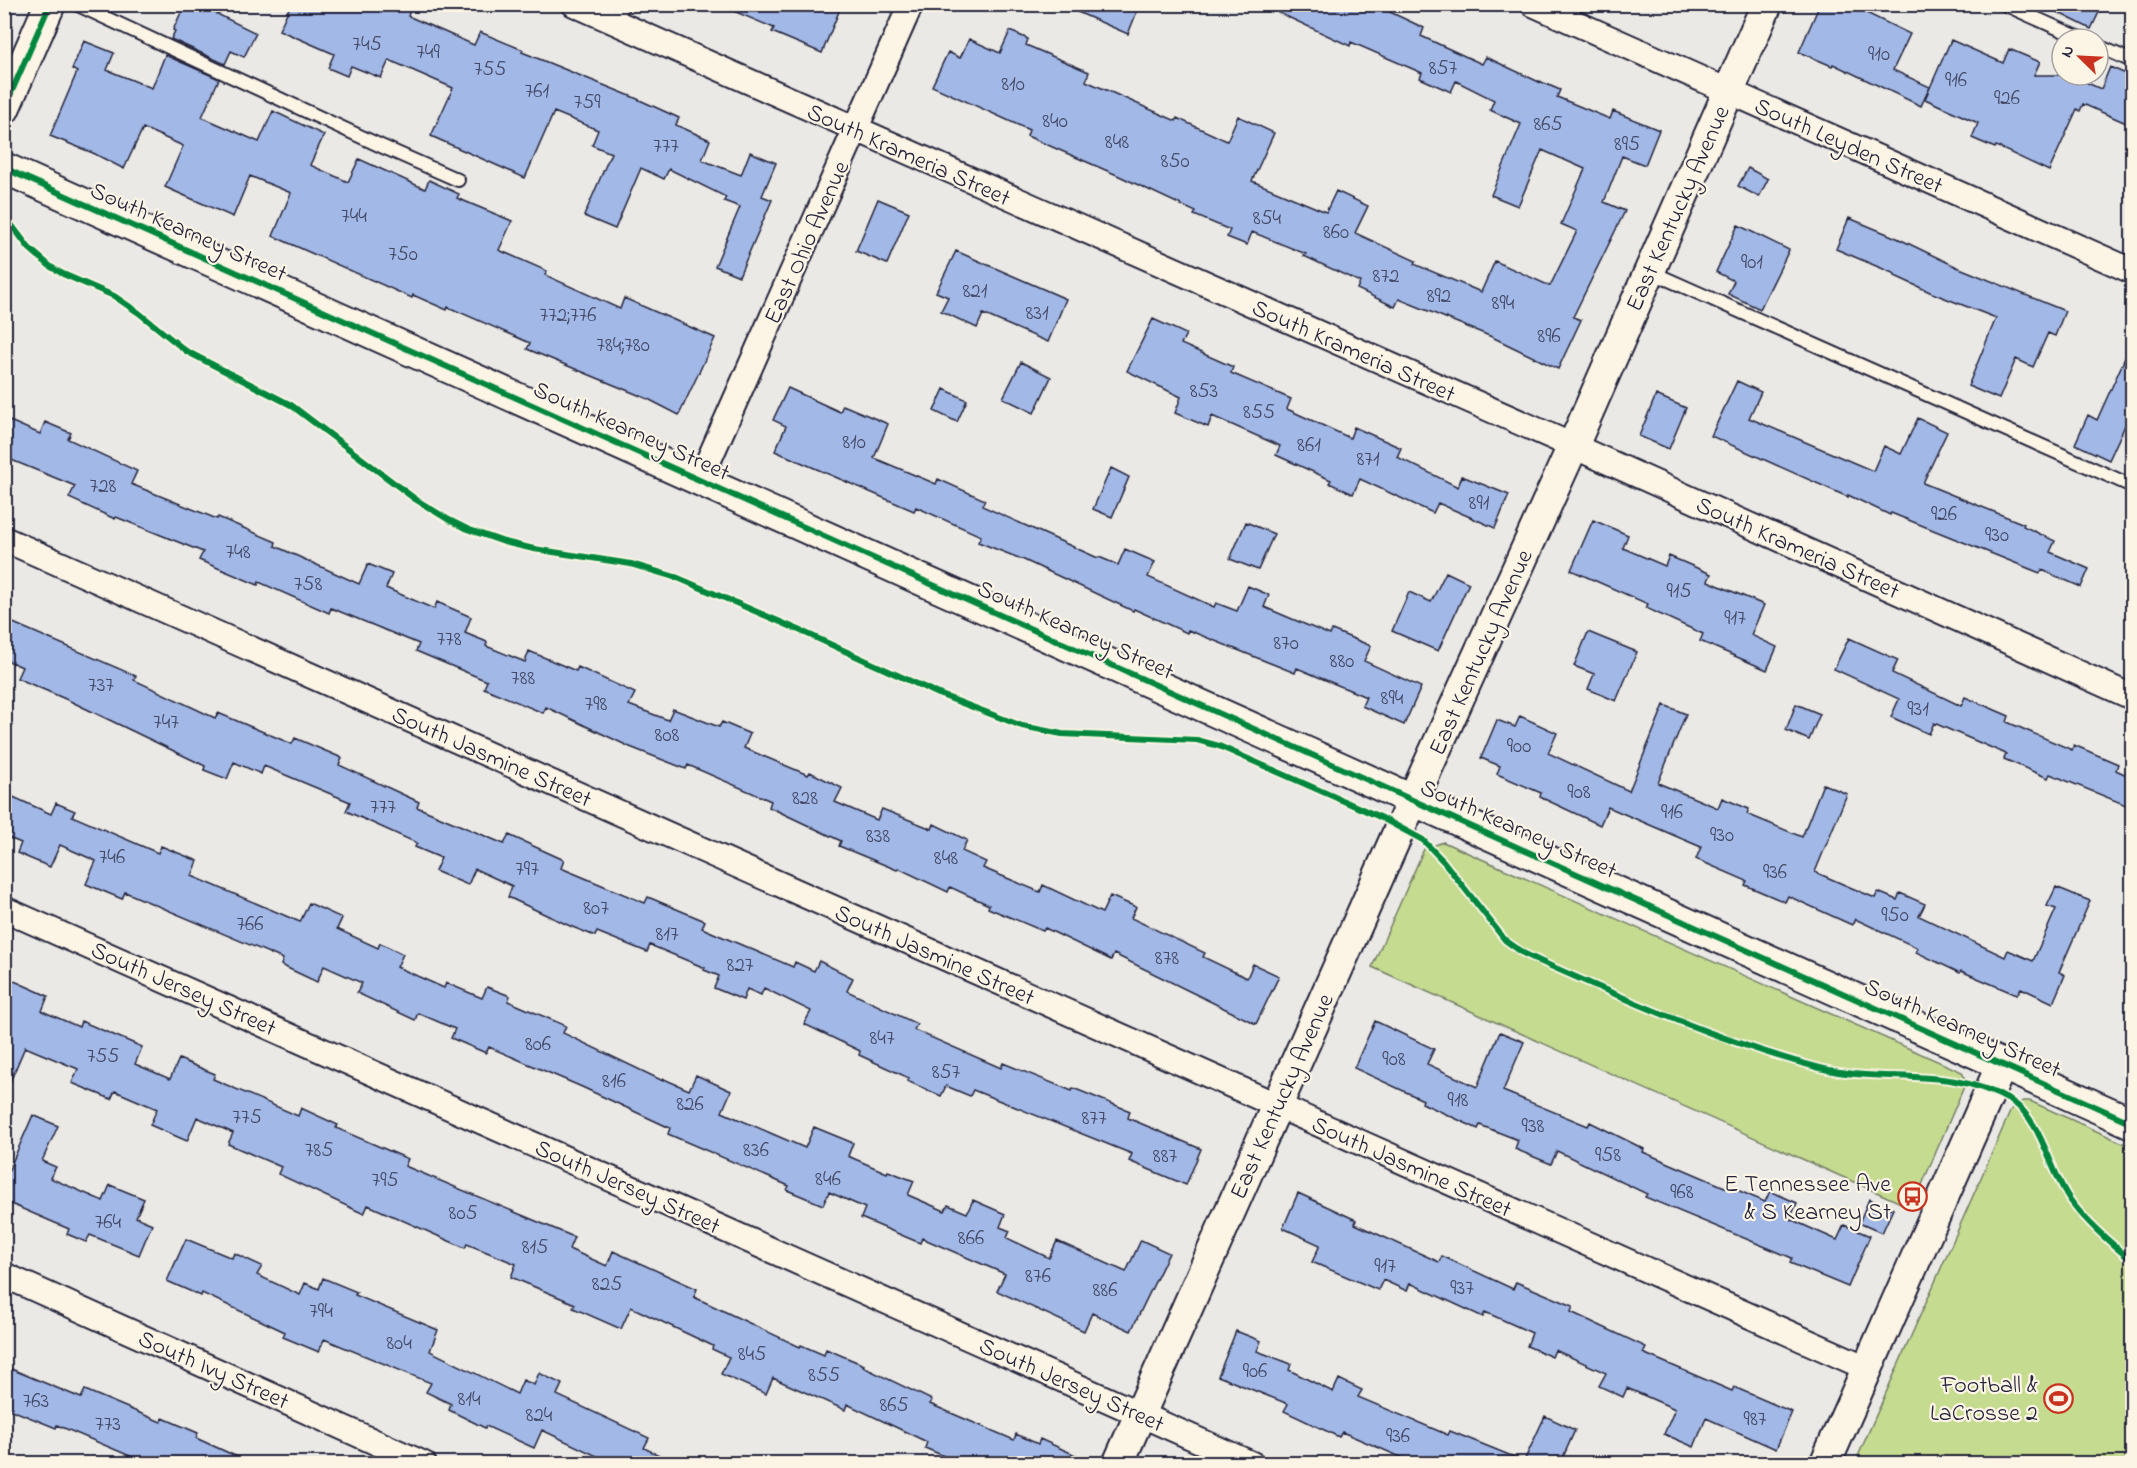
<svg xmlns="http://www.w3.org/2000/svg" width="2137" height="1468" viewBox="0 0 2137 1468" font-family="'Indie Flower',sans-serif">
<rect width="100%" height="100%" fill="#eae9e5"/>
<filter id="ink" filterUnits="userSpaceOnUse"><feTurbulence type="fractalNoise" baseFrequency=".0167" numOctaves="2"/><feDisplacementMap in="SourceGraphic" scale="12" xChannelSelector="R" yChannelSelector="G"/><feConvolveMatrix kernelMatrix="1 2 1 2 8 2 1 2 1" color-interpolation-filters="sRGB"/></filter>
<g filter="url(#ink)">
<!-- green -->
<path fill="#c5db90" stroke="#747e66" stroke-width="1.5" d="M1443,842l519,230 4,10 -54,126 -540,-241 52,-118z
M2023,1101h7l102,46v316h-277l155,-351 5,-7z"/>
<!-- building -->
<path fill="#a2b8e6" stroke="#22223b" stroke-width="1.5" d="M185,4h12l59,29 -12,24 -13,-6 -6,13 -54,-25 4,-8 -2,-1z
M291,4h121l-4,12 66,29 6,-13 43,18 -1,2 111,45 46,21 -3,7 34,15 -8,20 39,15 9,-23 26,11 -14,33 10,4 -33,76 -24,-10 25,-59 -16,-6 2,-4 -57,-28 -5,10 -23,-11 -26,61 -31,-13 27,-63 -19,-8 6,-15 -44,-18 -29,66 -94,-42 22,-48 -64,-28 -8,18 -30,-12 -4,10 -19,-8 6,-14 -55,-24z
M717,4h125l-20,49 -50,-21 2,-4z
M1059,4h81l-12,30z
M1260,4h113l51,24 -3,8 61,28 4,-7 53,25v-1l21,9 -3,7 53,22 3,-8 46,19 -14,35 -23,-9 -18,46 21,9 -52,106 8,3 -23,49 -66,-32 -93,-38 -4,8 -38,-18 3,-7 -56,-26 2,-2 -54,-22 -5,13 -20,-8 3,-7 -36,-15 2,-3 -79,-37 -90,-39 2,-6 -97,-44 16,-34 12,6 9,-19 31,14 10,-22 18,8 -2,6 63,27 -3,9 90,40 1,-3 50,23 11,-25 36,17 -22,48 74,31 10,-21 32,15 -13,27 61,28 -2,3 67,28 14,-31 55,25 27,-55 -16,-7 24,-55 -43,-19 -24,56 -27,-11 30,-71 -31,-14 4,-10 -38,-19 -5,11 -31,-14 2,-5 -71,-31 -1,4z
M1820,4h28l62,30 -17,36 37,17 -9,19 -88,-42 -1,2 -33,-14z
M2041,4h62l-12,25z
M1951,40l52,23 6,-14 31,13 -6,13h35l32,14 9,-22 23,10v49l-50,-22 -3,7 -3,-2 -28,62 -53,-25 -1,2 -23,-10 6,-15 -53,-24z
M84,41l30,12 -7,17 45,18 13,-33 54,24 -17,38 57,25 14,-31 51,24 -14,30 38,17 11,-23 66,30 4,-9 30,14 -2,4 55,23 -13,29 48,21 -2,4 75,34 4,-11 91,40 -36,77 -31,-16 -121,-50 3,-6 -82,-36 -1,3 -34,-15 -1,3 -139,-62 18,-43 -41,-17 -17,41 -68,-30 18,-41 -40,-18 -19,41 -31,-16 -43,-17 27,-64 -5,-3z
M1748,168l20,11 -9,18 -21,-11z
M878,199l31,13 -22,52 -31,-13z
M1849,218l48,20 60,29 108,44 -10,25 -7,-3 -15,34 -17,-8 -17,40 -31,-13 28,-68 -64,-25 -37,-17v-2l-59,-25z
M1738,225l51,25 -29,59 -32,-15 6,-13 -18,-9z
M956,251l110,48 -18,43 -65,-28 -6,14 -36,-17 7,-14 -12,-5z
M1153,319l33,15 -5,10 52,23 -2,6 60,26 -4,10 63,29 4,-11 47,21 -4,9 61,30 4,-11 47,19 -14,33 -57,-25 -5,10 -73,-34 -7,15 -24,-11 2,-3 -55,-25 4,-9 -68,-30 -4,11 -33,-14 6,-16 -54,-26z
M2133,340v68l-24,52 -34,-16 13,-29 9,5z
M1021,362l30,15 -17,36 -31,-15z
M1737,381l24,11 -12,26 124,53 11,-25 17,8 17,-36 29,14 -24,51 101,41 -1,2 32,15 -5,11 39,17 -8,18 -39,-17 -2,3 -149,-60 -1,2 -42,-20v2l-137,-61z
M788,388l52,24 3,-7 45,19 -14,34 62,26 2,-5 47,21 -3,6 116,52 1,-1 19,8 7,-16 30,13 -7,15 66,30 2,-4 21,8 11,-25 21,9 -5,12 66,28 2,-5 39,16 -7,15 57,26 -17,38 -42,-19 4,-9 -69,-29 -2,5 -107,-43 -1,3 -53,-24 -1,2 -109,-51 -46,-18 3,-6 -65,-29 -2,4 -139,-60 11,-25 -13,-6z
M944,389l23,11 -10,22 -23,-11z
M1656,395l30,13 -17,41 -30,-13z
M10,421l30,13 5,-12 26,11 -3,6 69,32 -6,13 86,35 1,-2 58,25 -1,4 84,38 9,-20 24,10 -6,14 48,21 3,-7 34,15 -6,16 22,9 -1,4 39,16 4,-11 47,20 2,-4 57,26 -6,12 39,15 5,-11 46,18 3,-5 28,12 -6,14 64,27 2,-3 32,16 -7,14 42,18 5,-11 50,20 2,-5 33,16 -5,11 24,11 -3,6 57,24 3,-7 59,28 8,-17 26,11 -5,11 74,35 -2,4 44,21 6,-14 26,12 -23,48 -142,-70 -3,6 -66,-32 -2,3 -55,-23 1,-3 -39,-18 -2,5 -50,-24 -1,2 -58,-24 2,-5 -72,-34 2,-6 -83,-36 -2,4 -56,-22 -84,-40 -3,6 -59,-25 3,-7 -71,-30 3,-7 -88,-36 -2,5 -70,-31 -1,3 -59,-25 4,-8 -87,-35 -1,2 -46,-21 6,-12 -71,-29v-23z
M1111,468l18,9 -17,40 -19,-8z
M1593,520l35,15 -5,13 42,18 4,-10 42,18 -3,7 56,24 -13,30 26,12 -10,23 -67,-29 3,-7 -57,-26 2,-4 -77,-34z
M1246,522l28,12 -16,36 -28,-11z
M1446,572l23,11 -31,68 -46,-20 17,-39 22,10z
M4,619l132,57 -2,4 81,38 3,-5 74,31 3,-6 47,20 -3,7 80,37 -2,5 87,37 5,-9 55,25 -3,8 84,35 3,-6 57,24 -3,7 91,39 2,-5 19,9 5,-10 34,17 -6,13 70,33 -3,6 87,38 2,-5 69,28 1,-3 57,23 -2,7 73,31 -15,36 -57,-24 3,-7 -159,-64 -3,6 -24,-10 -5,10 -34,-15 2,-3 -50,-23 1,-4 -56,-27 7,-13 -47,-23 -3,7 -14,-6 -4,11 -29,-12 5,-12 -15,-6 1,-2 -55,-23 -3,7 -50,-20 -2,4 -25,-10 -62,-29 4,-11 -37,-17 -7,16 -33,-14 6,-13 -26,-11 2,-4 -71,-32 4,-9 -86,-36 -3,8 -27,-12 -7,17 -23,-9 1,-4 -135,-65 -53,-23 5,-11 -18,-8z
M1588,632l49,20 -21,49 -28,-12 6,-15 -20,-8z
M1849,638l49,22 -6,13 69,33 4,-9 44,19 -2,6 65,28 2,-5 44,19 -2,6 17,8v30l-83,-34 -2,4 -44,-19 2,-5 -72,-31 -5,11 -38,-17 8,-18 -65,-30z
M1796,704l24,10 -11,26 -23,-10z
M1664,705l22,9 -28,69 60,25 4,-10 27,11 -2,5 55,23 21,-53 24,10 -32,78 60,26 3,-6 19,8 3,-7 25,11 -6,12 86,41 3,-7 25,11 23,-52 -9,-3 9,-19 34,14 -31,71 6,3 -12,28 -32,-15 -4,7 -56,-24 -1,2 -44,-21 2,-4 -63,-29 -3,6 -64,-29 -3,6 -40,-17 2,-4 -51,-22 5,-12 -93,-40 -8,18 -60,-28 1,-4 -44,-19 3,-8 -19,-8 16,-38 18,7 5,-11 37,17 -9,20 81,38z
M11,796l40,18 5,-11 19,8 -3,5 86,37 3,-7 37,15 -6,15 108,46 9,-19 33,15 -5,11 41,19 2,-5 23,11 -6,13 47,21 2,-5 36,15 5,-11 23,9 -2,5 58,25 -3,7 100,48 1,-2 25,11 7,-15 35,16 -9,21 83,36 9,-21 39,16 -5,13 39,17 1,-2 26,10 -6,14 37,16 3,-6 19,8 6,-13 32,14 -5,13 10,4 -3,7 42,20 8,-17 69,31 15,-32 28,13 -38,78 -39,-18 -8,18 -87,-40 8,-17 -83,-36 -2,5 -59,-25 4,-10 -36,-16 -6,13 -36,-15 2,-4 -121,-52 2,-6 -88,-41 -93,-40 -3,6 -35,-15 4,-9 -37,-16 -3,7 -58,-27 5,-10 -38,-17 -7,16 -36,-17 2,-6 -158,-67 -3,7 -36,-15 10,-23 -36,-16 -10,22 -33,-14 4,-10 -17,-7v-26z
M12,980l36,16 -6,15 37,16 2,-6 61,26 -7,17 35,15 9,-20 36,15 -2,5 85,37 3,-8 37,17 -2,3 72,31 -3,7 169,71 -5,12 38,17 6,-15 84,38 -3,8 106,50 1,-2 23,10 2,-6 38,16 -1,2 69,33 -2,4 84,36 2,-6 22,10 2,-5 55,25h-132l-38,-16 2,-6 -80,-38 -2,6 -72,-32 -7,16 -45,-20 8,-17 -17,-8 1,-3 -82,-39 -10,22 -48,-21 2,-4 -64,-27 5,-13 -49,-20 -2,4 -97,-43 -4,9 -86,-40 3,-7 -53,-23 5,-11 -36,-16 -10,24 -37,-16 7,-16 -42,-18 -4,8 -39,-16 6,-14 -53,-22 -21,49v-99z
M1375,1021l59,28 -7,15 50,23 23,-55 24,10 -21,49 85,35 2,-4 54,27 -1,3 91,39 1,-2 30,13 5,-11 27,12 -7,16 47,21 7,-15 26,11 -22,51 -58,-24 2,-5 -147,-61 2,-3 -90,-43 -6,13 -36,-15 3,-9 -38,-15 -2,4 -56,-26 1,-3 -69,-32z
M33,1115l25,11 -16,35 14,6 -6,11 53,23 7,-16 34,14 -8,18 16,7 -13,31 -49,-20 -4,7 -19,-8 2,-5 -65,-28v-20z
M1298,1193l58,27 -1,4 84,38 3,-6 71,33 3,-7 57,24 -2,6 75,35 -3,6 89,38 2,-4 58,25 -16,37 -70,-31 -12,29 -30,-13 11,-25 -48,-21 -4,9 -24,-11 7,-13 -51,-23 -3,7 -25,-11 5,-13 -47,-21 -2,5 -73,-34 -3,8 -24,-11 -5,10 -66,-28 8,-17 -37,-17z
M1869,1199l24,10 -11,24 -23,-10z
M186,1239l46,19 2,-5 28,13 -5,9 43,20 5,-12 14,6 4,-11 34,14 -2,3 83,35 -8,21 87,43 6,-14 11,5 5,-12 23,11 -5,11 92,43 -5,10 34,16h-85l4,-8 -55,-26 -8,18 -48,-22 -1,2 -36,-18 2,-6 -25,-12 5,-9 -107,-44 -5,13 -36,-15 2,-5 -83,-39 -1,3 -34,-15z
M1236,1331l25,10 -4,10 34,13 -2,6 44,22 6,-13 23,11 -4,7 90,38 2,-4 74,30 21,-45 30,14 -15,34h-143l-75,-32 -3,5 -55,-26 4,-7 -70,-28z
M4,1366l77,32 4,-8 76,32 2,-4 35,15 -2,5 57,26h-104l-92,-39 -1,3 -52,-21z"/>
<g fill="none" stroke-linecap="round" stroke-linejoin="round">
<defs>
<path id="service" d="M76,4l305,142 77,34
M2004,4l78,35
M615,23l8,-19
M2098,46l34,15
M1649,271l483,215"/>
<path id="minor" d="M574,4l999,442 559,251
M1533,4l599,267
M700,480l211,-476
M4,539l1863,829
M4,909l1248,555
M4,1275l420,189"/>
<path id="tertiary" d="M4,109l46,-105
M4,168l2128,955
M1118,1464l282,-636 173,-382 194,-442
M1825,1464l177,-400"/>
</defs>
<!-- service casing -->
<use href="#service" stroke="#22223b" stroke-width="16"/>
<!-- minor casing -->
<use href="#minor" stroke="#22223b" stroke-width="28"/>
<!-- tertiary casing -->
<use href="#tertiary" stroke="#22223b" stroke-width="34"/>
<!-- service -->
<use href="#service" stroke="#fcf5e5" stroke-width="12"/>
<!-- minor -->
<use href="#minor" stroke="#fcf5e5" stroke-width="24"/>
<!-- tertiary -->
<use href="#tertiary" stroke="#fcf5e5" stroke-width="30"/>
<defs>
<path id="cycleway" d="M4,109l46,-105
M4,168l2128,955
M4,215l25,33 22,19 12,7 51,22 25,17 47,38 105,54 124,94 34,21 18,9 37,13 30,7 97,15 47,14 121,52 142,65 81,31 40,8 135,6 22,6 161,71 43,23 21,22 61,78 18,13 21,10c90,40 180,80 276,105 65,17 128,-4 191,33 32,19 38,71 60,100 17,23 40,42 61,60"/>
</defs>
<!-- cycleway casing -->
<use href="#cycleway" stroke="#fcf5e5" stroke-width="10"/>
<!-- cycleway -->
<use href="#cycleway" stroke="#00873e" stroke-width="6"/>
</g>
</g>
<!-- icons -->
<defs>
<symbol id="bus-ring" viewBox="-11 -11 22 22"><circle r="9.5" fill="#fcf5e5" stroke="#c8321e" stroke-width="1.5"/><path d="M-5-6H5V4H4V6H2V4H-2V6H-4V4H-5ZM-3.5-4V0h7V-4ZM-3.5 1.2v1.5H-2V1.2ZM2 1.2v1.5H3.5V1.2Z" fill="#c8321e"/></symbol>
<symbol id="stadium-ring" viewBox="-11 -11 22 22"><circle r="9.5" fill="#fcf5e5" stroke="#c8321e" stroke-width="1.5"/><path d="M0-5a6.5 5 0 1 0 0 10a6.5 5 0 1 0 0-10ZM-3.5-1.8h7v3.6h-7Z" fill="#c8321e"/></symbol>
</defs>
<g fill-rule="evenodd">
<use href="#bus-ring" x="1896" y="1180" width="33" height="33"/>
<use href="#stadium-ring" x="2042" y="1382" width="33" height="33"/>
</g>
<g text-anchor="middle" stroke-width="4.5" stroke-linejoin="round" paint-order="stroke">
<!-- number labels -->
<g font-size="21" fill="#424866">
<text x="367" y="50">745</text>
<text x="428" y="58">749</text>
<text x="1879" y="60">910</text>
<text x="1443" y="74">857</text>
<text x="490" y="75">755</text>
<text x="1956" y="86">916</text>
<text x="1013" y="90">810</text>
<text x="537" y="97">761</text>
<text x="2007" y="104">926</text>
<text x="587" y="108">759</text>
<text x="1055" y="127">840</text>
<text x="1548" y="130">865</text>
<text x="1117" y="148">848</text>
<text x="1627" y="150">895</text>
<text x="666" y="152">777</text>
<text x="1175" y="167">850</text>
<text x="354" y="222">744</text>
<text x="1267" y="224">854</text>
<text x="1336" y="238">860</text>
<text x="403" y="260">750</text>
<text x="1752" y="268">901</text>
<text x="1386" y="282">872</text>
<text x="975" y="297">821</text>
<text x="1439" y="302">892</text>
<text x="1503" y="309">894</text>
<text x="1037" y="319">831</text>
<text x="568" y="321">772;776</text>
<text x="1549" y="342">896</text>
<text x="623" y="351">784;780</text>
<text x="1204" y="397">853</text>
<text x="1259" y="418">855</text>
<text x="854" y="448">810</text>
<text x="1309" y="451">861</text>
<text x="1368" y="465">871</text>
<text x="103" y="492">728</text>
<text x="1479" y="509">891</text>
<text x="1944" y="520">926</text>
<text x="1997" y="541">930</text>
<text x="238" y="558">748</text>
<text x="308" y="590">758</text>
<text x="1679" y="597">915</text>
<text x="1735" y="624">917</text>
<text x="449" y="645">778</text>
<text x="1286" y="649">870</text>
<text x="1342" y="667">880</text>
<text x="523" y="684">788</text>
<text x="101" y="691">737</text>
<text x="1392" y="704">894</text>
<text x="596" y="710">798</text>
<text x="1918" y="715">931</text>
<text x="166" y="728">747</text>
<text x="667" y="741">808</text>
<text x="1519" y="752">900</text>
<text x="1579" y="798">908</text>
<text x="805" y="804">828</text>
<text x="383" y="813">777</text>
<text x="1672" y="818">916</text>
<text x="1722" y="841">930</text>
<text x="878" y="842">838</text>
<text x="112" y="863">746</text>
<text x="946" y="864">848</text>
<text x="527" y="875">797</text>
<text x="1775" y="878">936</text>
<text x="596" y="914">807</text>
<text x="1895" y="921">950</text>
<text x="250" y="930">766</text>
<text x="667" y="940">817</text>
<text x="1167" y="964">878</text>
<text x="740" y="971">827</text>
<text x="882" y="1044">847</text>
<text x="538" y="1050">806</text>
<text x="103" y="1062">755</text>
<text x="1394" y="1065">908</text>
<text x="946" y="1078">857</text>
<text x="614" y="1087">816</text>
<text x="1458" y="1106">918</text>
<text x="690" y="1110">826</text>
<text x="247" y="1123">775</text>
<text x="1094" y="1124">877</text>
<text x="1533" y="1132">938</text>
<text x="319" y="1156">785</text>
<text x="756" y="1156">836</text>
<text x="1608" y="1161">958</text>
<text x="1165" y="1162">887</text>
<text x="828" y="1185">846</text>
<text x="385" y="1186">795</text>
<text x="1682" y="1198">968</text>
<text x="463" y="1219">805</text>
<text x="108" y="1228">764</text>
<text x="971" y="1244">866</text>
<text x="535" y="1253">815</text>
<text x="1385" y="1272">917</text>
<text x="1038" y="1282">876</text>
<text x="607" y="1290">825</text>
<text x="1462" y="1294">937</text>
<text x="1105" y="1296">886</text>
<text x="321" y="1317">794</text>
<text x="399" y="1349">804</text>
<text x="752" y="1360">845</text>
<text x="1255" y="1377">906</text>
<text x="824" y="1381">855</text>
<text x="469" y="1405">814</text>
<text x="36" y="1407">763</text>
<text x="894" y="1411">865</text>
<text x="539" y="1421">824</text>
<text x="1755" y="1425">987</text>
<text x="108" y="1430">773</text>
<text x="1398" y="1442">936</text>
</g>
<!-- street labels -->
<g font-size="24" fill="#22223b" stroke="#fcf5e5">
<text transform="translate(1849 145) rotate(24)" y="8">South Leyden Street</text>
<text transform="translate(909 154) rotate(24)" y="8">South Krameria Street</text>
<text transform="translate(1677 208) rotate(-66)" y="8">East Kentucky Avenue</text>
<text transform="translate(189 231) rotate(24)" y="8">South Kearney Street</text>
<text transform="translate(806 242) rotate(-66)" y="8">East Ohio Avenue</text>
<text transform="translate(1354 350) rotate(24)" y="8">South Krameria Street</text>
<text transform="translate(632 430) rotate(24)" y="8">South Kearney Street</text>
<text transform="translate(1798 547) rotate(24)" y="8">South Krameria Street</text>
<text transform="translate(1076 629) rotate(24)" y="8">South Kearney Street</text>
<text transform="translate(1480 652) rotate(-66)" y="8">East Kentucky Avenue</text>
<text transform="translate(492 756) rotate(24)" y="8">South Jasmine Street</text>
<text transform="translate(1519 828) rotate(24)" y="8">South Kearney Street</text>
<text transform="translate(935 954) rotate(24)" y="8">South Jasmine Street</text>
<text transform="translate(184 988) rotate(24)" y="8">South Jersey Street</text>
<text transform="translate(1963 1027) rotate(24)" y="8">South Kearney Street</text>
<text transform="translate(1281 1096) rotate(-66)" y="8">East Kentucky Avenue</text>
<text transform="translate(1412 1166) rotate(24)" y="8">South Jasmine Street</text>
<text transform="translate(628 1186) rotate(24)" y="8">South Jersey Street</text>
<text transform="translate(214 1369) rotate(24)" y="8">South Ivy Street</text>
<text transform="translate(1072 1384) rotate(24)" y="8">South Jersey Street</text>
</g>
<!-- poi labels -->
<g font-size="24" fill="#22223b" stroke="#fcf5e5" text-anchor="end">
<text x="1891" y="1191">E Tennessee Ave<tspan x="1891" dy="28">&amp; S Kearney St</tspan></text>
<text x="2038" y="1392">Football &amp;<tspan x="2038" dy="28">LaCrosse 2</tspan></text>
</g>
</g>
<!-- margin -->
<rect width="2137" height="1468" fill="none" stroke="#fcf5e5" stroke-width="24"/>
<rect x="12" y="12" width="2113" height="1444" fill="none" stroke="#22223b" stroke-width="2" filter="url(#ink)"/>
<!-- north arrow -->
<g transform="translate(2080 57) rotate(294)"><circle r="28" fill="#fcf5e5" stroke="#a5a1a1" stroke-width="1.5"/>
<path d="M0-4.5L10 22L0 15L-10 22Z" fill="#c8321e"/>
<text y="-9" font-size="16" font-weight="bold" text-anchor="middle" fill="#22223b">N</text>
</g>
</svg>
